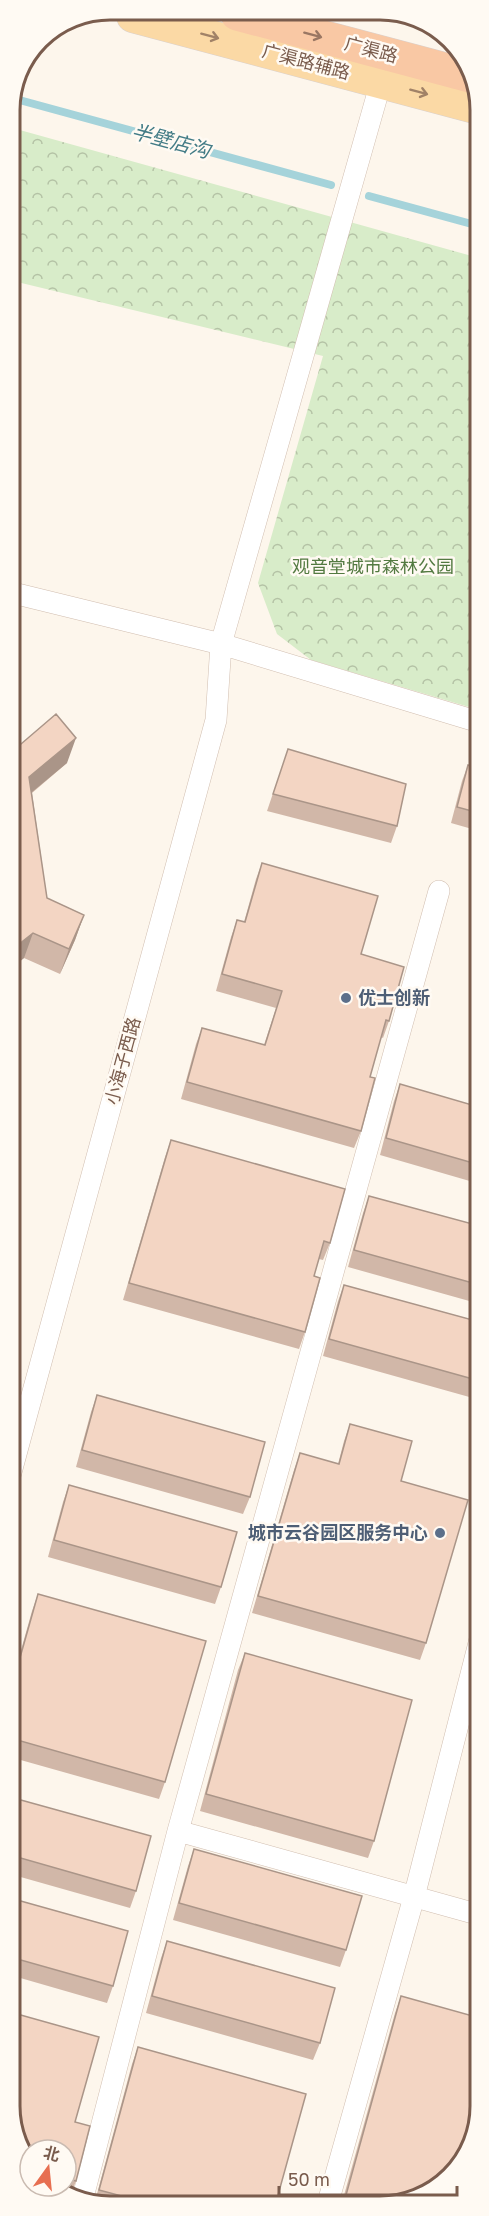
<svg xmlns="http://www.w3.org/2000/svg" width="489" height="2216" viewBox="0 0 489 2216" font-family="'Golos Text','Noto Sans SC',sans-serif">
<defs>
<pattern id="park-crowns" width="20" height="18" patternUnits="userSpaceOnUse" patternTransform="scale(1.5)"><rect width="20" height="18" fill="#d8ecc9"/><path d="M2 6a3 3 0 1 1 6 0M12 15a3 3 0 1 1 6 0" fill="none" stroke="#b4c2a5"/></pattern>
</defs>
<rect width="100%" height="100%" fill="#fdf6ec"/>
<!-- park -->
<path fill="url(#park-crowns)" d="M9,127l470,131v452l-168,-50 -34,-26 -19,-51 65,-227 -314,-76z"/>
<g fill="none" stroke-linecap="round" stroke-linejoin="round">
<!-- stream -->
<path stroke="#a5d3da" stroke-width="8" d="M12,98l319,87
M369,196l110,30"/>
<defs>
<path id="minor" d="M9,592l212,52 258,78
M10,1476l206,-756 5,-76 160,-562
M178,1831l302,84
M82,2201l96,-370 261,-940
M327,2206l87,-309 66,-258"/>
<path id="primary" d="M133,16l346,92"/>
<path id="trunk" d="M237,14l233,62"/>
</defs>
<!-- minor casing -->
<use href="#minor" stroke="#d1beb0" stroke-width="22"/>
<!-- primary casing -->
<use href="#primary" stroke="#dad1cd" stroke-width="34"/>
<!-- trunk casing -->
<use href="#trunk" stroke="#dad1cd" stroke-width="34"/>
<!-- minor -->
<use href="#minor" stroke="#fff" stroke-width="21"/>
<!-- primary -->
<use href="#primary" stroke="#fbd9a5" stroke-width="33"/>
<!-- trunk -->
<use href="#trunk" stroke="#f9c8a4" stroke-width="33"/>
</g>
<!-- wall -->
<path fill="#d1b7a8" d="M9,748l58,15 -35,30 15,105 37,17 -9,25 -15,34 -36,-16 -15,12z
M288,749l109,77 -6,17 -124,-32z
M468,765l11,3v63l-28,-8 11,-42z
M479,849v21l-6,-3z
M262,863l99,91 28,67 -6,17 -2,-1 -11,40 -9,54 -7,17 -173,-49 15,-55 6,-16 62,17 12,-37 -60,-17 15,-54 6,-17 7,2 12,-43z
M400,1084l79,23 1,77 -100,-29 14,-54z
M171,1140l159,103 -7,17 -4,-1 -5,17 -9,56 -6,17 -176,-49 42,-143z
M369,1196l111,30v78l-132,-37 15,-54z
M344,1285l136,37v78l-157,-44 15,-55z
M97,1395l153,102 -7,17 -167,-47 15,-55z
M350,1424l51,57 25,162 -6,17 -168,-47 42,-143 6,-17 38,11 6,-23z
M69,1485l152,102 -6,17 -167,-47 15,-55z
M38,1594l127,188 -6,17 -149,-42v-68l22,-78z
M245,1653l129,188 -6,17 -168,-47 38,-141z
M10,1797l126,94 -6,17 -120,-34z
M194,1849l152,101 -6,17 -167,-47 15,-54z
M10,1898l103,88 -6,17 -97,-28z
M167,1941l153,102 -7,17 -167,-47 15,-55z
M401,1996l-9,210h-51l54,-193z
M138,2047l137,159 -181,-1 38,-141z
M75,2122l1,59 -5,13 -14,-8h9v-36z"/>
<!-- shaded-wall -->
<path fill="#aa9588" d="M76,738l-9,25 -47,39 9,-25z
M84,915l-9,25 -15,34 9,-25z
M33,933l-9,25 -15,12v-18z"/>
<!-- building -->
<path fill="#f3d5c3" stroke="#aa9588" stroke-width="1.5" d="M56,714l20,24 -47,39 18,121 37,17 -15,34 -36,-16 -24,19v-44l6,-5 -6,-36v-119l5,2z
M288,749l118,35 -9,42 -124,-32z
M468,765l11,3v45l-22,-6z
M262,863l116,33 -17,58 43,13 -15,54 -3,-1 -16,57 5,1 -14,53 -174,-49 15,-54 63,17 17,-54 -60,-17 15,-54 8,2z
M400,1084l79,23 1,58 -94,-27z
M171,1140l174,49 -15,54 -6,-2 -10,35 6,2 -15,54 -176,-49z
M369,1196l111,30v59l-126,-35z
M344,1285l136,37v59l-151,-42z
M97,1395l168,47 -15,55 -168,-47z
M350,1424l62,17 -11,40 67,19 -42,143 -168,-47 42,-143 39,11z
M69,1485l168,47 -16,55 -167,-47z
M38,1594l168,47 -41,141 -155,-44v-45z
M245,1653l167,47 -38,141 -168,-47z
M10,1797l141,39 -15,55 -126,-36z
M194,1849l168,47 -16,54 -167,-47z
M10,1898l118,33 -15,55 -103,-29z
M167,1941l168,47 -15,55 -168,-47z
M401,1996l79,22v95l-25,60 -63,33h-49z
M10,2012l89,25 -24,85 15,4 -14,55 -10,-3v-28h-36v14l-20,-45z
M138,2047l168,47 -31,112 -120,-1 -56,-15z"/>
<!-- one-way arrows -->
<defs><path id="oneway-shaft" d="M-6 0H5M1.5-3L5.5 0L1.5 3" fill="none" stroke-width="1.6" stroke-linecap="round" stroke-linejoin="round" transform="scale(1.5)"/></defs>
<use stroke="#9a7763" href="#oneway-shaft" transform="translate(313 35) rotate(15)"/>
<g stroke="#a18267">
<use href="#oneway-shaft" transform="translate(210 36) rotate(15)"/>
<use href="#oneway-shaft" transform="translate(419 92) rotate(15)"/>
</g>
<!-- markers -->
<g fill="#5c6f8a" stroke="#fffaf3" stroke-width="2">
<circle cx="346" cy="998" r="6"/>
<circle cx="440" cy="1533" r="6"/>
</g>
<g text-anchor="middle" stroke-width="5" stroke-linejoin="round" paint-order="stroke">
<!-- street labels -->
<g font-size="18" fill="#7a5c4d" stroke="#fffaf3">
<text transform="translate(371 50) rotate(15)" y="6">广渠路</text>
<text transform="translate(306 62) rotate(15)" y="6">广渠路辅路</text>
<text transform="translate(123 1061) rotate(-75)" y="6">小海子西路</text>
</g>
<!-- park labels -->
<g font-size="18" fill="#537a41" stroke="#fffaf3">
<text x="373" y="573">观音堂城市森林公园</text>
</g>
<!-- service labels -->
<g font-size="18" font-weight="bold" fill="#4e5e75" stroke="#fffaf3" text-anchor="start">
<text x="358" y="1004">优士创新</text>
<text x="428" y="1539" text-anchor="end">城市云谷园区服务中心</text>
</g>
<!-- water labels -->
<g font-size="20" font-style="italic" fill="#437c86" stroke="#fffaf3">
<text transform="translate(171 141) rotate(15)" y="7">半壁店沟</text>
</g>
</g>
<!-- crop -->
<path d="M0 0H489V2216H0ZM110 20H380A90 90 0 0 1 470 110V2106A90 90 0 0 1 380 2196H110A90 90 0 0 1 20 2106V110A90 90 0 0 1 110 20Z" fill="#fffaf3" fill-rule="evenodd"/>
<path fill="none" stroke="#7a5c4d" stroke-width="3" d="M110 20H380A90 90 0 0 1 470 110V2106A90 90 0 0 1 380 2196H110A90 90 0 0 1 20 2106V110A90 90 0 0 1 110 20Z"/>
<!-- north arrow -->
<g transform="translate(48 2168) rotate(15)"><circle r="28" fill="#fffaf3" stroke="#cabbb1" stroke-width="1.5"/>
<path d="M0-4.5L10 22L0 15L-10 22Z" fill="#e76f51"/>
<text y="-9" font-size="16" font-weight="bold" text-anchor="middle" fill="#7a5c4d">北</text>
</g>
<!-- scale -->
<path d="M279 2186v9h178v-9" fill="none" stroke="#7a5c4d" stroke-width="3"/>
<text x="288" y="2186" font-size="18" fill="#7a5c4d" stroke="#fffaf3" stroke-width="4.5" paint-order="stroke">50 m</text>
</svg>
